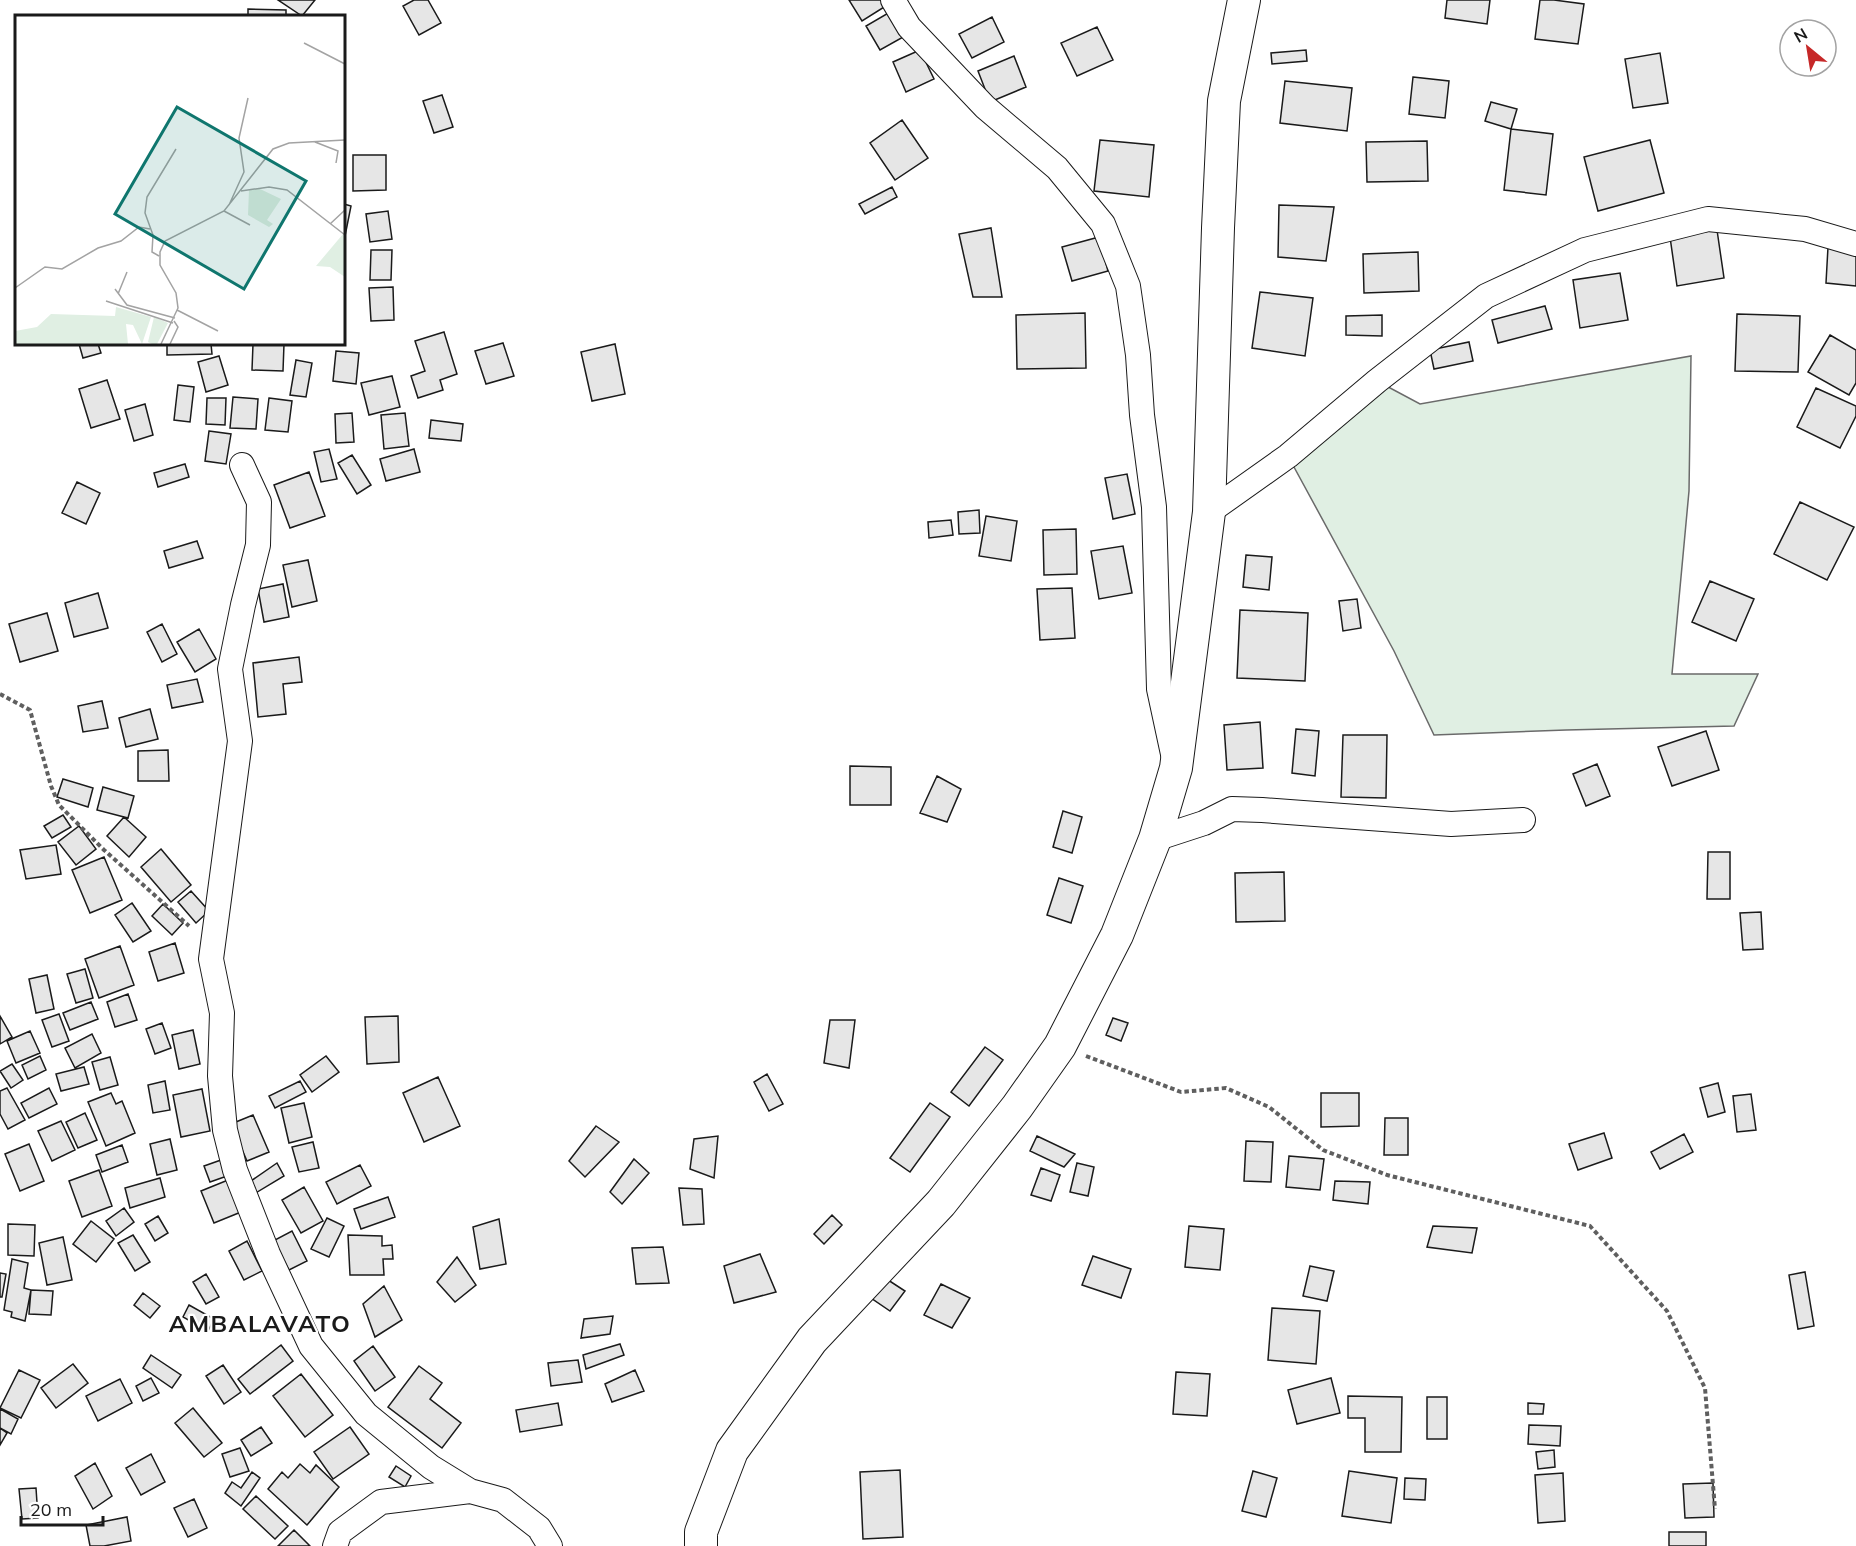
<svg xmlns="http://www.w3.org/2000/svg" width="1856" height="1546" viewBox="0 0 1856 1546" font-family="Mulish,sans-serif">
<rect width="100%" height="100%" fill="#fff"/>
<!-- green -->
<path fill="#e0efe3" stroke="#6a6a6a" stroke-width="1.5" d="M1691,356l-2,135 -17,183h86l-24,52 -168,4 -132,5 -40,-84 -106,-195 89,-75 43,23z"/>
<!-- building -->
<path fill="#e6e6e6" stroke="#1a1a1a" stroke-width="1.5" d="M278,0h37l-13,16z
M414,0h14l13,23 -22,12 -16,-29z
M849,0h37l3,4 -27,17z
M1447,0h43l-3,24 -42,-6z
M1540,0h14l30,4 -6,40 -43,-5z
M248,9l38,1v6h-38z
M890,12l15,24 -25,14 -14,-24z
M992,17l12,25 -32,16 -13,-24z
M1097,27l16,33 -36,16 -16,-33z
M920,50l14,29 -28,13 -13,-30z
M1306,50l1,11 -35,3 -1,-11z
M1660,53l8,50 -35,5 -8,-49z
M1014,56l12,31 -36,15 -12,-31z
M1413,77l36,4 -4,37 -36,-4z
M1285,81l67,7 -5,43 -67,-8z
M442,95l11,32 -19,6 -11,-32z
M1491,102l26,7 -6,20 -26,-8z
M902,120l26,38 -33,22 -25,-37z
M1511,129l42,5 -7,61 -42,-5z
M1100,140l54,5 -5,52 -55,-6z
M1650,140l14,53 -66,18 -14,-54z
M1427,141l1,40 -61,1 -1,-40z
M353,155h33v35l-33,1z
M892,187l5,10 -32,17 -6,-10z
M344,204l7,2 -7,35z
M1279,205l55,2 -8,54 -48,-4z
M388,211l4,28 -22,3 -4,-28z
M991,228l11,69h-29l-14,-63z
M1717,230l7,48 -47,8 -7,-49z
M1099,237l9,34 -36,10 -10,-34z
M1828,247l28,2v37l-30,-3z
M371,250h21l-1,30h-21z
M1418,252l1,39 -55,2 -1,-39z
M1620,273l8,47 -48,8 -7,-48z
M393,287l1,33 -23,1 -2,-33z
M1260,292l53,6 -8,58 -53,-8z
M1545,306l7,23 -54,14 -6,-23z
M1085,313l1,55 -69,1 -1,-54z
M1737,314l63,2 -2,56 -63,-1z
M1382,315v21l-36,-1v-19z
M444,332l13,42 -17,6 3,10 -25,8 -7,-22 14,-5 -10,-30z
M1830,335l26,15v33l-7,12 -41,-23z
M1469,342l4,19 -39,8 -4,-19z
M503,343l11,33 -28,8 -11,-33z
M79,344h19l3,9 -18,5z
M167,344h44l1,10 -45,1z
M253,344h31l-1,27 -31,-1z
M615,344l10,50 -33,7 -11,-49z
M336,351l23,2 -3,31 -23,-3z
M219,356l9,29 -22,7 -8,-30z
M296,360l16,3 -6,34 -16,-2z
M392,376l8,31 -31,8 -8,-32z
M107,380l13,39 -29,9 -12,-39z
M178,385l16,2 -4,35 -16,-2z
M1816,388l40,18v10l-16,32 -43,-21z
M233,397l25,2 -2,30 -26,-1z
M207,398h19l-1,27 -19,-1z
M269,398l23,3 -4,31 -23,-2z
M145,404l8,31 -19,6 -9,-31z
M352,413l2,29 -18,1 -1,-29z
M405,413l4,33 -25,3 -3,-34z
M431,420l32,4 -2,17 -32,-3z
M209,431l22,3 -5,30 -21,-3z
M329,449l8,30 -16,3 -7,-30z
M414,449l6,23 -34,9 -6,-22z
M352,455l19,30 -14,9 -19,-31z
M185,464l4,13 -31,10 -4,-14z
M309,472l16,44 -35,12 -16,-43z
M1127,474l8,40 -22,5 -8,-41z
M77,482l23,11 -14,31 -24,-11z
M1800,502l54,25 -27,53 -53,-26z
M979,510l1,23 -21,1 -1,-22z
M986,516l31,5 -6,40 -32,-5z
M951,520l2,15 -24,3 -1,-16z
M1076,529l1,45 -33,1 -1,-45z
M197,541l6,17 -34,10 -5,-17z
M1123,546l9,47 -33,6 -8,-48z
M1246,555l26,2 -3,33 -26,-3z
M308,560l9,41 -25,6 -9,-42z
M1710,581l44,18 -18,42 -44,-19z
M283,584l6,33 -25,5 -6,-33z
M1072,588l3,50 -35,2 -3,-51z
M98,593l10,35 -34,9 -9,-34z
M1357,599l4,29 -18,3 -4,-30z
M1240,610l68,3 -3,68 -68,-3z
M47,613l11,38 -38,11 -11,-38z
M162,624l15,30 -15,8 -15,-30z
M199,629l17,30 -21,13 -18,-30z
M299,657l3,25 -19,2 3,30 -28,3 -5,-54z
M197,679l6,23 -31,6 -5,-23z
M102,701l6,27 -25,4 -5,-26z
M150,709l8,30 -32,8 -7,-29z
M1260,722l3,46 -36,2 -3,-45z
M1296,729l23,2 -4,45 -23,-3z
M1706,731l13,39 -47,16 -14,-39z
M1343,735h44l-1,63 -45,-1z
M168,750l1,31h-31v-30z
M1597,764l13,32 -24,10 -13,-32z
M850,766l41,1v38h-41z
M937,776l24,13 -14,33 -27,-9z
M63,779l30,9 -5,19 -31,-10z
M103,787l31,9 -6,22 -31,-8z
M1063,811l19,6 -10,36 -19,-6z
M63,815l8,12 -19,11 -8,-12z
M124,817l22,20 -17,20 -22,-21z
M79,826l17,23 -20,16 -18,-23z
M56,845l5,29 -35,5 -6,-29z
M161,849l30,36 -20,17 -30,-35z
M1708,852h22v47h-23z
M104,857l18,43 -32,13 -18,-43z
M1284,872l1,49 -49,1 -1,-49z
M1059,878l24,8 -12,37 -24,-8z
M191,891l18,20 -13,12 -18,-21z
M132,903l19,28 -18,11 -18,-27z
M163,904l20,19 -11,12 -20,-19z
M1761,912l2,37 -20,1 -3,-37z
M175,943l9,30 -26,8 -9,-29z
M120,946l14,39 -35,13 -14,-39z
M85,969l8,29 -17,5 -9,-29z
M47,975l7,34 -18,4 -7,-34z
M128,994l9,26 -22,7 -8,-25z
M91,1002l7,17 -28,11 -7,-17z
M59,1014l10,27 -17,6 -10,-27z
M0,1016l12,21 -12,7z
M398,1016l1,46 -32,2 -2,-47z
M1113,1018l15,5 -7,18 -15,-6z
M830,1020h25l-6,48 -25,-5z
M162,1023l9,25 -16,6 -9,-25z
M193,1030l7,34 -21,5 -7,-34z
M30,1031l10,22 -24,10 -9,-22z
M92,1034l9,19 -26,15 -10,-20z
M985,1047l18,13 -34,46 -18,-14z
M40,1056l6,14 -18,9 -6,-14z
M326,1056l13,16 -27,20 -12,-17z
M110,1057l8,28 -18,5 -8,-28z
M12,1064l11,16 -12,8 -11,-17z
M84,1067l5,17 -28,7 -5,-17z
M767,1074l16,30 -14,7 -15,-29z
M438,1077l22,49 -36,16 -21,-49z
M165,1081l5,29 -17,3 -5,-28z
M300,1081l6,11 -31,16 -6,-12z
M1718,1083l7,29 -17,5 -8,-29z
M7,1088l18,32 -17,9 -8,-15v-23z
M49,1088l8,16 -28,14 -8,-15z
M202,1089l8,42 -29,6 -8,-42z
M111,1093l5,11 6,-3 13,32 -29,13 -18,-44z
M1321,1093h38v33l-38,1z
M1751,1094l5,36 -19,2 -4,-36z
M304,1103l8,34 -23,6 -8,-35z
M930,1103l20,14 -40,55 -20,-14z
M85,1113l12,27 -19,8 -12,-26z
M253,1115l16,37 -22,9 -16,-37z
M1385,1118h23v37h-24z
M61,1121l14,29 -23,11 -14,-30z
M596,1126l23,16 -34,35 -16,-16z
M1604,1133l8,25 -34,12 -9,-26z
M1684,1134l9,18 -33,17 -9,-17z
M718,1136l-4,42 -24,-9 4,-30z
M1037,1136l38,18 -11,13 -34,-16z
M170,1139l7,31 -20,5 -7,-31z
M1246,1141l27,1 -2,40 -27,-1z
M313,1142l6,26 -20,4 -7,-25z
M29,1144l15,37 -24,10 -15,-37z
M122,1145l6,17 -26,10 -6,-17z
M1289,1156l35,3 -4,31 -34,-3z
M634,1159l15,14 -27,31 -12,-12z
M221,1160l6,16 -17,6 -6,-16z
M277,1163l7,13 -30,18 -6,-11z
M1077,1163l17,4 -6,29 -18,-4z
M360,1165l11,21 -34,18 -11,-22z
M1041,1168l19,7 -9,26 -20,-6z
M99,1170l13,36 -30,11 -13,-36z
M160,1178l5,19 -35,11 -5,-20z
M228,1180l13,32 -27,11 -13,-32z
M1335,1181l35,1 -2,22 -35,-4z
M304,1187l19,34 -22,12 -19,-33z
M679,1188l23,1 2,35 -21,1z
M388,1197l7,20 -34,12 -7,-20z
M124,1208l10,14 -18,14 -10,-15z
M832,1215l10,10 -18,19 -10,-10z
M158,1216l10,17 -13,8 -10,-17z
M327,1218l17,8 -15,31 -18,-8z
M499,1219l7,45 -26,5 -7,-42z
M91,1221l23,18 -18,23 -23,-18z
M8,1224l27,1 -1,31 -26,-1z
M1189,1226l35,3 -4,41 -35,-3z
M1433,1226l44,2 -5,25 -45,-6z
M292,1231l15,30 -18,9 -16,-29z
M133,1235l17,27 -15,9 -17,-28z
M348,1235l34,1v10l10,-1 1,14h-10l1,16h-34z
M63,1237l9,43 -25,5 -8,-42z
M247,1241l15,30 -18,9 -15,-29z
M663,1247l6,36 -33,1 -4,-36z
M760,1254l16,38 -42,11 -10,-37z
M1093,1256l38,13 -10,29 -39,-13z
M457,1257l19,28 -21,17 -18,-20z
M12,1259l16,4 -4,25 7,2 -6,31 -14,-4 1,-5 -8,-2z
M1310,1266l24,5 -7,30 -24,-5z
M1805,1272l9,54 -16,3 -9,-54z
M0,1273l6,1 -4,23h-2z
M206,1274l13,23 -13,7 -13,-22z
M885,1278l20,13 -15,20 -19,-13z
M941,1284l29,14 -18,30 -28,-13z
M384,1286l18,34 -27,17 -12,-33z
M31,1290l22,1 -2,24 -22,-1z
M143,1293l17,13 -10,12 -16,-13z
M189,1305l25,14 -6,12 -25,-14z
M1272,1308l48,3 -4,53 -48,-4z
M613,1316l-3,18 -29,4 3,-19z
M620,1344l4,11 -38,14 -3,-14z
M281,1345l12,16 -43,33 -12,-15z
M373,1346l22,31 -20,14 -21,-30z
M151,1355l30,20 -9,13 -29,-20z
M578,1360l4,22 -31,4 -3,-23z
M73,1364l15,19 -32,25 -15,-20z
M223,1365l18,27 -17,12 -18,-28z
M419,1366l23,17 -12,16 31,24 -19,25 -54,-41z
M19,1370l21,10 -19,38 -21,-10z
M635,1370l9,21 -32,11 -7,-18z
M1176,1372l34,2 -3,42 -34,-2z
M301,1374l32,41 -28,22 -32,-41z
M151,1378l8,15 -16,8 -7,-15z
M1331,1378l9,35 -43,11 -9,-34z
M120,1379l12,24 -34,18 -12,-25z
M1348,1396l54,1 -1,55h-36v-34h-17z
M1427,1397h20v42h-20z
M558,1403l4,22 -42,7 -4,-22z
M1528,1403l16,1 -1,10h-15z
M193,1408l29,35 -18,14 -29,-34z
M0,1409l18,10 -7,15 -11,-6z
M1529,1425l32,1 -1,20 -32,-2z
M261,1427l11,16 -21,13 -10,-16z
M350,1427l19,27 -36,25 -19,-27z
M0,1428l7,5 -7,12z
M240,1448l9,23 -19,6 -8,-23z
M1554,1450l1,17 -17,2 -2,-17z
M151,1454l14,28 -24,13 -15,-27z
M95,1463l17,33 -19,13 -18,-33z
M300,1464l10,9 6,-8 23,22 -32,38 -39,-36 14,-17 6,6z
M396,1466l15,10 -6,11 -16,-10z
M900,1470l3,67 -40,2 -3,-67z
M1253,1471l24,7 -11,39 -24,-6z
M1349,1471l48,7 -6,45 -49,-7z
M252,1472l8,6 -19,28 -16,-13 7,-11 9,6z
M1563,1473l2,48 -27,2 -3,-48z
M1405,1478l21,1 -1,21 -21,-1z
M1713,1483l1,34 -29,1 -2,-34z
M36,1488l2,30 -16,1 -3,-30z
M256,1496l32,30 -13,13 -32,-30z
M194,1499l13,29 -19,9 -14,-29z
M127,1517l4,24 -27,5h-14l-4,-21z
M294,1530l16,16h-32z
M1669,1532h37v14h-37z"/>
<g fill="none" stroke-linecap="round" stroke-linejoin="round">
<defs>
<path id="minor" d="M893,0l16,27 76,80 72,61 46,56 25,62 10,69 4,60 12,92 5,182 14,65
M242,465l17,37 -1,43 -15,60 -13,64 10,72 -29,218 11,54 -2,63 5,54 10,40 33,84 43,92 55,68 65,53 39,24 33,9 36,28 11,18
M1209,512l79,-56 89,-75 109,-85 99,-46 123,-31 97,10 51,15
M1155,839l49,-16 28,-14 30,1 189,14 72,-4
M335,1546l5,-14 41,-30 89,-11"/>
<path id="tertiary" d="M701,1546v-14l31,-81 80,-111 129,-137 76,-96 43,-61 57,-111 38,-96 21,-71 33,-256 9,-284 6,-127 20,-101"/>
</defs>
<!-- minor casing -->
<use href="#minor" stroke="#1a1a1a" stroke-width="26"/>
<!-- tertiary casing -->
<use href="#tertiary" stroke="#1a1a1a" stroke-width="34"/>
<!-- path -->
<path stroke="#5f5f5f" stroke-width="4" stroke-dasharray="4.5 3" stroke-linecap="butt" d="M0,694l30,16 21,76 8,19 45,45 85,76
M1086,1056l95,36 45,-4 43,19 54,43 64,25 203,51 77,85 38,77 10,121"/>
<!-- minor -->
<use href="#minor" stroke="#fff" stroke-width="24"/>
<!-- tertiary -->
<use href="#tertiary" stroke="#fff" stroke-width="32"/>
</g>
<g text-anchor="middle" stroke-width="4.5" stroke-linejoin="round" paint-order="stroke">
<!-- district labels -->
<g font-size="24" font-weight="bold" letter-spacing="1.5" fill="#1a1a1a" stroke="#fff">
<text x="260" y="1332">AMBALAVATO</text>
</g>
</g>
<!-- overview -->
<g transform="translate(15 15)">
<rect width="330" height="330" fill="#fff"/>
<path d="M243,173l23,11 -14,21 6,4 -4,3 -21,-12 1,-25zM328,219l2,1v42l-15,-10 -14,-1zM101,292l35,10 -9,27 -9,-19 -7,-1 2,20h-113v-13l22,-4 14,-13 64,2zM139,302l14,6 -11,21h-5l-4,-2z" fill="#e0efe3"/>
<path fill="none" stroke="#a3a3a3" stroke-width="1.5" d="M289,28l41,21M300,127l23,9 -2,12M226,176l28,-4 18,3 58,45M214,190l15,-33 -5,-34 9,-40M209,196l26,14M315,209l15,-14M144,241l-7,-4 1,-17 -8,-22 2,-16 29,-48M0,273l30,-21 17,2 36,-21 23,-7 18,-14 11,2M100,274l12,16 48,13M103,279l9,-22M91,286l67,22M162,295l41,21M146,329l17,-36 -2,-15 -16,-28v-13l5,-11 59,-30 49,-62 16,-6 56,-3M155,329l8,-17 -4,-6"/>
<path fill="#0f766e" fill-opacity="0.15" stroke="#0f766e" stroke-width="3" d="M162,92l129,74 -62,108 -129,-75z"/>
<rect width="330" height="330" fill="none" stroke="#1a1a1a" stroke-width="3"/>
</g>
<!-- north arrow -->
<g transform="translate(1808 48) rotate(330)"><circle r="28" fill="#ffffff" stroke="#a3a3a3" stroke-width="1.5"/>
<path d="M0-4.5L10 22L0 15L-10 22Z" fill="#c62828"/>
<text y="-9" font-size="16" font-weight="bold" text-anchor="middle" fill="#1a1a1a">N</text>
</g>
<!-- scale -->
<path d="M21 1516v9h82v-9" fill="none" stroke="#1a1a1a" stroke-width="3"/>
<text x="30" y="1516" font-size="18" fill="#1a1a1a" stroke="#ffffff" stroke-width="4.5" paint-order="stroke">20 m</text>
</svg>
